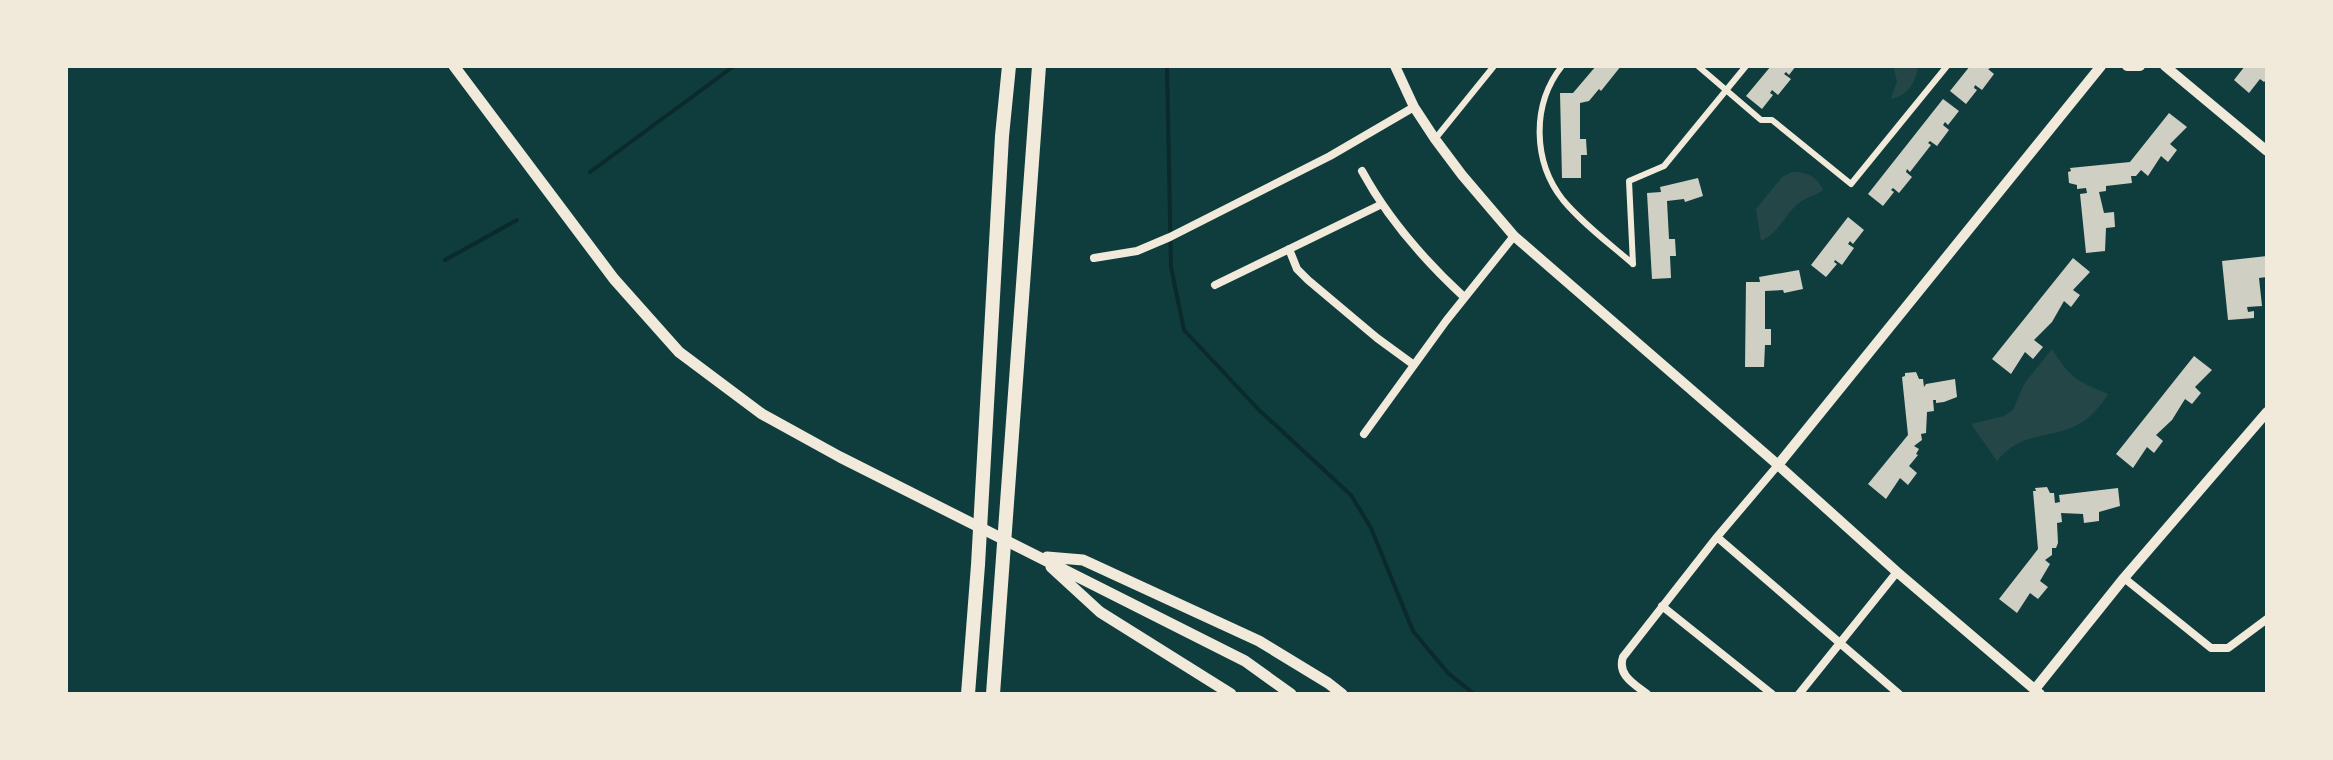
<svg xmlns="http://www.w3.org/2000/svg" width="2333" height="760" viewBox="0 0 2333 760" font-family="'IBM Plex Sans',sans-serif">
<rect width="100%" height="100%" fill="#0f3d3e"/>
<!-- green -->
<path fill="#244646" d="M1893,66h25c-3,17 -9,29 -27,33l6,-18z
M1792,172c14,-1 26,5 31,18 -8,6 -17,7 -24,13 -15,12 -19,29 -38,38l-5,-32 26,-32z
M2052,349c18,29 25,32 56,45 -35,58 -77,25 -111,67l-26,-37 33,-8 9,-6 11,-26z"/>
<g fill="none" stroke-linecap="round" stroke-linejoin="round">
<!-- stream -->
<path stroke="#0a2a2b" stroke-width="4" d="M1167,66l4,201 13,63 74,79 93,86 20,33 42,103 35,42 26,21
M590,172l144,-106
M445,260l72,-40"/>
</g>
<!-- building -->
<path fill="#cfcfc3" d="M1596,66h25l-20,25 -2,-2 -10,12 -9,2v36h6l1,16h-6v23h-19l-2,-85h13z
M1771,66h25l-7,9 -3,-3 -2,2 7,5 -13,16 -6,-5 -2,3 3,2 -11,14 -16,-13z
M1970,66h26l-8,3 6,5 -12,16 -7,-5 -1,3 3,2 -11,14 -16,-13z
M2245,66h22v13l-3,3 -4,-3 -11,14 -15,-13z
M1943,99l16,12 -11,14 -3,-3 -2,3 6,5 -12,16 -7,-5 -2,2 3,2 -21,27 -3,-3 -1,3 6,5 -13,16 -6,-5 -2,2 3,2 -11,14 -15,-12z
M2169,113l18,14 -17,17 7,6 -9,12 -7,-6 -13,20 -7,-6 -5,6h-5l1,7 -26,3v5l-7,1 5,21 10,-1 1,15 -9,1 -1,23 -19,2 -6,-59 7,-1 -1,-5 -9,1v-4l-8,-2 -1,-11 3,-1 -1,-3 60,-6z
M1698,178l5,18 -18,6 -1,-3 -17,2 2,38h6l1,17h-6l1,22 -19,1 -5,-86 14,-1 -1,-5z
M1848,217l16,13 -11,14 -3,-3 -2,3 6,4 -12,17 -7,-5 -1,2 3,2 -11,13 -15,-12z
M2267,256v21l-8,1 3,28 -15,1 1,5 6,-1v7l-26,2 -6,-59z
M2073,258l17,14 -17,18 7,5 -9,12 -7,-6 -12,21 -18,18 9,7 -10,12 -8,-7 -14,22 -19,-15z
M1799,270l4,19 -19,4 -1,-3 -18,1v38h6v16h-6l-1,22h-19l1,-85h14l-1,-5z
M2194,356l18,14 -17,17 6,6 -9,11 -7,-5 -13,21 -16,15 7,6 -9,12 -7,-6 -14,21 -17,-14z
M1916,372l3,7h4l1,8 2,-3 29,-5 2,18 -13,5 -8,1v-3h-3l1,11 -7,1 -1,21 -5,1 1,6 -8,6 5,3 -3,5 2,1 -9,11 8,7 -9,12 -8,-7 -14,21 -18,-15 40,-49 -6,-58 3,-1v-3z
M2047,487l3,6h4l1,10 5,-1 -1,-7 59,-7 2,18 -21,6v9l-15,2 -1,-9 -22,-1 1,9 -5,1 1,20 -2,5h-4v7l-7,5 5,4 -10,17 8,6 -10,12 -8,-6 -13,20 -18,-14 39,-50 -5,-58h3l-1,-3z"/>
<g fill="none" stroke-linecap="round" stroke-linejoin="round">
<!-- pedestrian -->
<path stroke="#f1e9da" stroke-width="6" d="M1562,66c-31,39 -29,96 1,134 20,24 47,44 70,64
M1698,66l63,54h11l79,64 96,-118
M1435,139l59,-73
M1633,264l-4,-83 35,-15 82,-100"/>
<!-- minor -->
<path stroke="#f1e9da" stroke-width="8" d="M1362,171c26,48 62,89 102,126
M1289,249l8,20 11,11 69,58 37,27
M1094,258l43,-7 33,-14 160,-81 84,-49
M1215,285l165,-80
M1364,434l82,-113 68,-85
M1717,537l182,157
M2124,578l87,70h17l39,-29
M1662,606l110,88
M1647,694c-13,-10 -30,-19 -24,-37l94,-120 61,-72
M1799,694l98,-122"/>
<!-- tertiary -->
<path stroke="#f1e9da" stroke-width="10" d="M1395,66l19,41 21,32 27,36 52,61 264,229 119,107 143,122
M2127,66h13
M2165,66l102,85
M1778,465l323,-399
M2035,689l89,-111 143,-166"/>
<!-- secondary -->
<path stroke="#f1e9da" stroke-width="11" d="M454,66l160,213 65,73 83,62 78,43 405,204 46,33
M1047,557l36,3 176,81 69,42 14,11
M1051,567l49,45 131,82"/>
<!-- motorway -->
<path stroke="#f1e9da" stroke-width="14" d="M968,694l10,-129 24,-429 7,-70
M993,694l46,-628"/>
</g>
<!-- border -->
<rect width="2333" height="760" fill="none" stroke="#f1e9da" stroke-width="136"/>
</svg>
